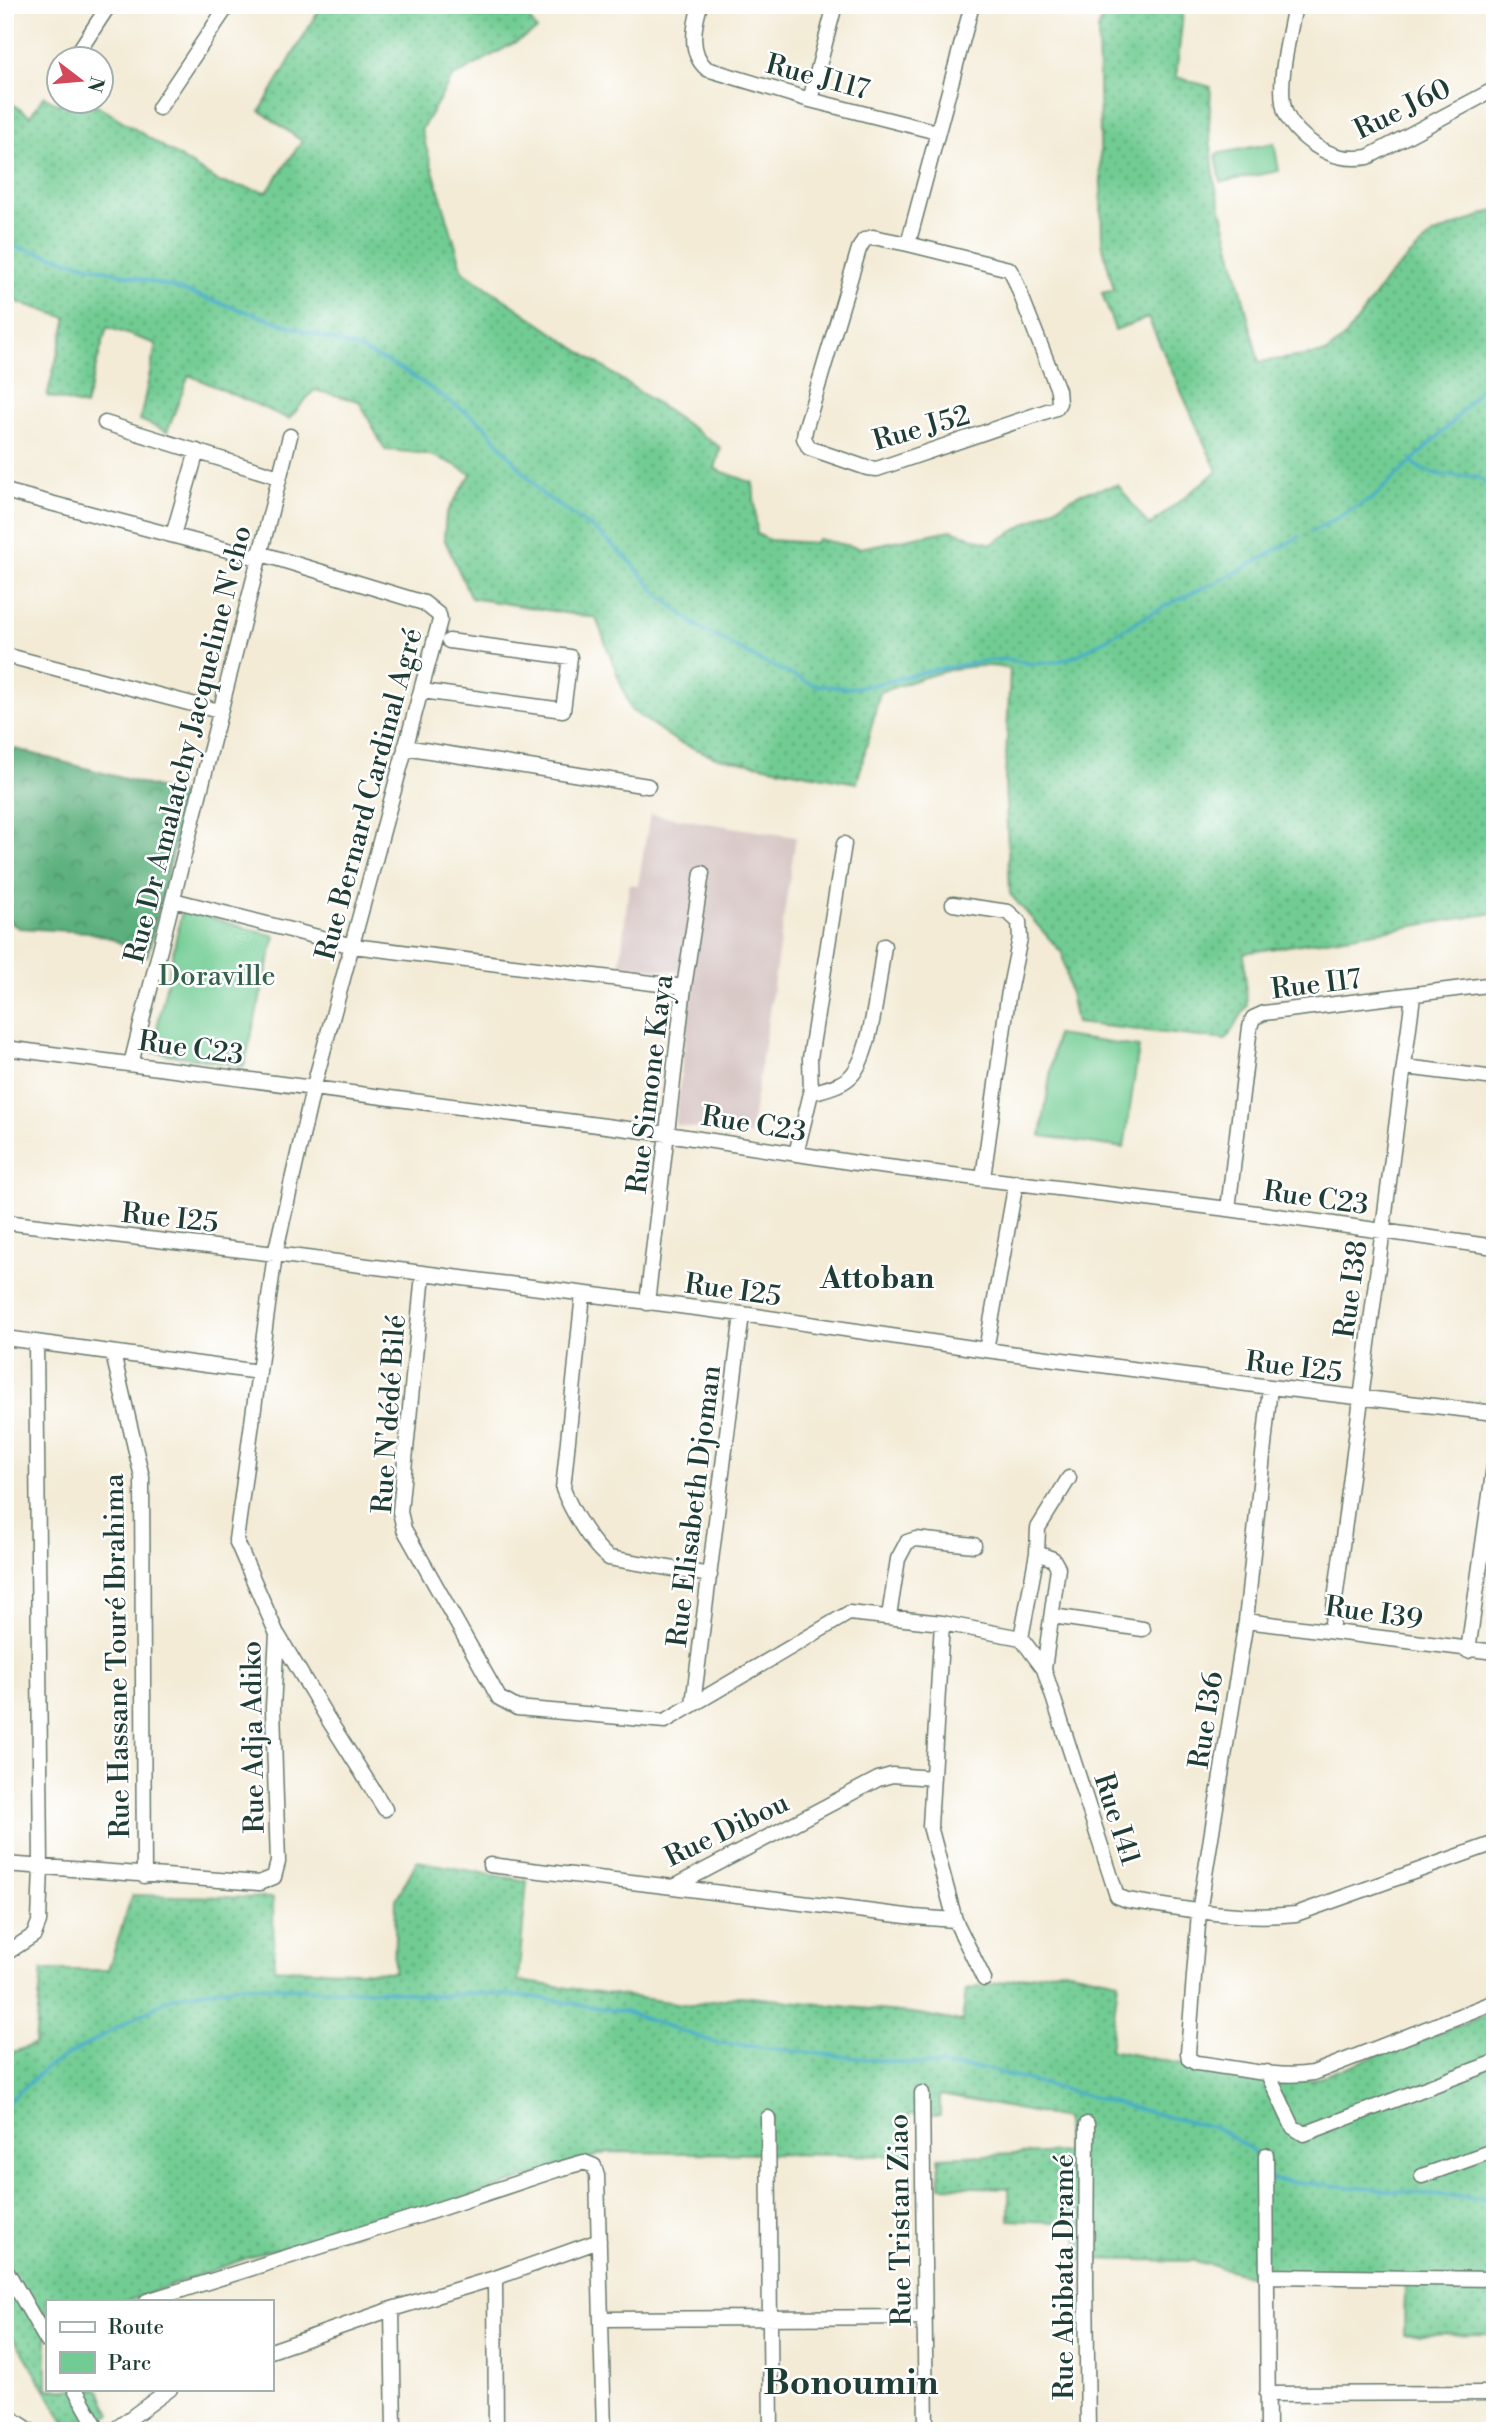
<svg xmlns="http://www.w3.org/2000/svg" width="1500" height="2436" viewBox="0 0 1500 2436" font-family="'Libre Bodoni',serif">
<defs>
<pattern id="grass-dots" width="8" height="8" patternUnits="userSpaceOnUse" patternTransform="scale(1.75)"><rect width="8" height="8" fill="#71cc93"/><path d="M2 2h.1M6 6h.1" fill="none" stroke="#5ca779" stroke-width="1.8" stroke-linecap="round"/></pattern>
<pattern id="forest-crowns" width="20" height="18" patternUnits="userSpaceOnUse" patternTransform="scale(1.75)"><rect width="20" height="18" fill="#5cb07d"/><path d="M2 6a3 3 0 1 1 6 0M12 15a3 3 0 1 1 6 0" fill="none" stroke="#4b9067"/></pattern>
</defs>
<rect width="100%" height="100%" fill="#fff"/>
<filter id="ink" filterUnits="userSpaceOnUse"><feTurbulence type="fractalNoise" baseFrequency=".0143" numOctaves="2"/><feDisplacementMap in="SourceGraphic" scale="14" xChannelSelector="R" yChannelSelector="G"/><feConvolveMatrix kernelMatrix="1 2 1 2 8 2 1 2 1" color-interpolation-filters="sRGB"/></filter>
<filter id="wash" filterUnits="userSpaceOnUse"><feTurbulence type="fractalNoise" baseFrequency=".00686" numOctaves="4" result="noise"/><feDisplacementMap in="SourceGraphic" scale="28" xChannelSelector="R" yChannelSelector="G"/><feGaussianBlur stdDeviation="1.57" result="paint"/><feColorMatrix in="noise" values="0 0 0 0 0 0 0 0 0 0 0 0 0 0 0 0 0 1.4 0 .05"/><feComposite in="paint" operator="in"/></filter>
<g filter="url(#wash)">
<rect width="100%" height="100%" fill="#f3ebd6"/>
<!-- industrial -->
<path fill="#d1bfbd" d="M650,814l146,23 -46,299 -75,-11 18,-152 -73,-8 9,-81 9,1z"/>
<!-- grass -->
<path fill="url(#grass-dots)" stroke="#488464" stroke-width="2" d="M322,5h212l-4,15 7,10 -85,48 -31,52 42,141 258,177 -6,21 38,14 4,51 12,6 45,3 4,-4 42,9 91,-18 40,14 90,-51 37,-8 31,41 68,-55 -69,-153 -33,12 -13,-37 12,-3 -12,-47 -4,-213 8,-25h78l-8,72 35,10 -2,40 6,57 44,178 67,-9 20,-17 42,-59 44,-42 63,-25v703l-251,40 3,53 -21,34 -150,-17 -14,-70 -52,-59 -5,-112 5,-113c-42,-11 -90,10 -130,23l-23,91 -141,-26 -38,-15 -47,-32 -35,-92 -125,-20 -27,-60 2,-24 25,-40c-35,-21 -46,-21 -86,-24l-26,-49 -45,-11 -25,29 -100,-44 -22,57 -27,-12 16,-76 -49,-17 -22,79 -38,-10 20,-78 -62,-20v-199l25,17 14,-20 15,9 2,-3h31l127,80 48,10 35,-51 -42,-30z
M417,1861l110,20 -9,100 173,24 49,-9 179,18 43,8 4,-32 95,-21 57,12 -8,69 86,17 116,13 183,-68v322l-91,1 1,-53 -145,-4 -65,-17 -117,-2 -1,-36 -68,-3v-32l-69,-2 -1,-29 127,-5 -1,-34 -125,-23v21l-31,-2 2,42 -303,-4 -258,83 -81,15 -141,51h-81v88h52l12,25 -27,17h-14l-47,-79 -18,-24v-273l30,-11 7,-74h66l24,-75 141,3 1,71 120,3 2,-73z"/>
<!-- forest -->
<path fill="url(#forest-crowns)" stroke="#3e7658" stroke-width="2" d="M5,746l182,50 -40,160 -37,-18 -22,-6 -69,-4 -14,-8z"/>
<!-- green -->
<path fill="#71cc93" stroke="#488464" stroke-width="2" d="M1274,143l5,28 -58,11 -5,-28z
M182,910l93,26 -31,130 -92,-14z
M1056,1035l83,12 -15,101 -83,-12z"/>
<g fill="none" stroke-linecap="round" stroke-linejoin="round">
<!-- stream -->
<path stroke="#47aec6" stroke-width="3.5" d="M5,244l167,43 190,63 43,21 77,52 60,71 52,35 35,31 26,31 42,35 62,34 55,25 35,3 24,-3 56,-14 56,-10 21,-2 26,5 23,-2 21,-6 85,-48 74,-35 64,-36
M1412,462l9,7 19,6 38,2 17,14
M1311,532l62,-34 81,-77 41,-51
M5,2104l42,-37 125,-70 72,-12 81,5h60l49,6 41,-3 58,4 92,15 89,30 180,20 92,7 190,50 39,8 37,23 9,13
M1271,2178l2,2 222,20"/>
</g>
</g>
<g filter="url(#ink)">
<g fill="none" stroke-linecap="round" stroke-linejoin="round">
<defs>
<path id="minor" d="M700,5c-6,21 -12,48 7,64l103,31 127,32
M1295,5c-5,29 -20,83 -9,109 6,13 18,24 30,32 17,11 32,14 52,11l127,-68
M73,60l36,-55
M57,83l3,-4
M810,100l25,-95
M159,108l69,-103
M873,237l35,7 101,25 4,6 45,115 1,13 -3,5 -179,61 -10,-1 -58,-20 -5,-10 1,-8 54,-181 5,-9z
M908,244l64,-239
M105,423l174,54
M5,491l253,67
M173,535l24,-84
M5,655l214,56
M422,691l141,19 7,-53 -121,-16
M405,747l243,39
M173,900l180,46 331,41
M953,904l55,8 11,10 1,16 -12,59 -25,181
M5,1048l662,86 196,30 365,45 267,38
M131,1064l159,-628
M1405,1067l90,11
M811,1093c13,-4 30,-7 40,-17 21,-21 28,-100 33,-130
M796,1154l15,-61 -1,-35 34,-214
M1228,1209l22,-182 3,-9 11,-5 231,-29
M5,1222l270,32 467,60 244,36 284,37 225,26
M423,1274l-23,238 4,17 95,169 18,10 148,13 184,-108 93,10 79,15 23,31 67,208 6,19 10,4c55,9 112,20 169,14l199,-71
M583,1294l-20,195c8,21 29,57 46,69l101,17
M647,1303l37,-316 18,-114
M5,1338l254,34
M986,1350l30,-168
M113,1354l29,123 2,399
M1270,1387l-24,234 -47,291 -11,141 1,6 7,4c37,4 80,16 117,10l182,-71
M1037,1553l16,6 5,9 -14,101
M889,1616l9,-57 9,-17 9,-3 58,6
M1052,1616l91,13
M1246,1621l249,31
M942,1623l-12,203 25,94 29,59
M1331,1631l82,-635
M278,1635l50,84 57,90
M1021,1638l16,-85 1,-25 31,-50
M1468,1651l27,-192
M693,1704l49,-390
M5,1864l254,19 15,-6 4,-15 -5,-154 4,-74 -41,-94 39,-286 38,-165 127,-469 -1,-5 -15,-12 -165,-50
M490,1865l183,22 205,-108 14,-4 41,3
M673,1887l241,30 41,3
M5,1954l29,-19 5,-13 2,-55 -5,-525
M1267,2072l26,55 11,7 191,-72
M922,2093l4,338
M768,2118l3,313
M1087,2124l-1,161 2,146
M1266,2155l2,276
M1422,2176l73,-26
M5,2268l42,73
M1267,2276l228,3
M495,2278l1,153
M147,2301l271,-85 138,-46 28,-8 10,4 3,10 7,255
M392,2309l2,122
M603,2319l322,-2
M271,2351l121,-42 103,-31 104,-37
M75,2389l24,42
M1267,2394l228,-1
M5,2414l26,17
M113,2431l57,-42"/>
</defs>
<!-- minor casing -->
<use href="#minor" stroke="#697a6d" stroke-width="17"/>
<!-- minor -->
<use href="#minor" stroke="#fff" stroke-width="14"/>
</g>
</g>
<g text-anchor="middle" stroke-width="5" stroke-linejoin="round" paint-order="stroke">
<!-- street labels -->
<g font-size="28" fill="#1f3d34" stroke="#fff">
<text transform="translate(818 76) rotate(15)" y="10">Rue J117</text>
<text transform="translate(1402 108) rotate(-26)" y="10">Rue J60</text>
<text transform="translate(921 427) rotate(-16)" y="10">Rue J52</text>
<text transform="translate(187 744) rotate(-76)" y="10">Rue Dr Amalatchy Jacqueline N'cho</text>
<text transform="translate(368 794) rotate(-75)" y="10">Rue Bernard Cardinal Agré</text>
<text transform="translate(1316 983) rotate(-7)" y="10">Rue I17</text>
<text transform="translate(191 1047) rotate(8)" y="10">Rue C23</text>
<text transform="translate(649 1084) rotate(-83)" y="10">Rue Simone Kaya</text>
<text transform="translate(754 1123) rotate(9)" y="10">Rue C23</text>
<text transform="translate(1316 1197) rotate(8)" y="10">Rue C23</text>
<text transform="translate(170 1217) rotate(6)" y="10">Rue I25</text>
<text transform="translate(733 1289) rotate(8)" y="10">Rue I25</text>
<text transform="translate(1350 1289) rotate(-82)" y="10">Rue I38</text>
<text transform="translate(1294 1366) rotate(7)" y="10">Rue I25</text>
<text transform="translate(388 1414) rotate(-86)" y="10">Rue N'dédé Bilé</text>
<text transform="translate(693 1506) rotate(-83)" y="10">Rue Elisabeth Djoman</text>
<text transform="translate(1374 1612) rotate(8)" y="10">Rue I39</text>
<text transform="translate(116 1656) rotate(-91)" y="10">Rue Hassane Touré Ibrahima</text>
<text transform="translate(1205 1720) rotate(-81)" y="10">Rue I36</text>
<text transform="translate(252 1737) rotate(-91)" y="10">Rue Adja Adiko</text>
<text transform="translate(1118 1819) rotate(72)" y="10">Rue I41</text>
<text transform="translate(726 1829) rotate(-26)" y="10">Rue Dibou</text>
<text transform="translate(899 2220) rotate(-91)" y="10">Rue Tristan Ziao</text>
<text transform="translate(1063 2277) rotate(-90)" y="10">Rue Abibata Dramé</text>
</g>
<!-- park labels -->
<g font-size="28" fill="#34614c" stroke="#fff">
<text x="217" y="985">Doraville</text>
</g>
<!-- neighbourhood labels -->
<g font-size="30" font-weight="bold" fill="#1f3d34" stroke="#fff">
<text x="877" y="1288">Attoban</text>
</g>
<!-- district labels -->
<g font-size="35" font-weight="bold" fill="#1f3d34" stroke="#fff">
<text x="851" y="2394">Bonoumin</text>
</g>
</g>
<!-- margin -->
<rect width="1500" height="2436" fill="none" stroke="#fff" stroke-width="28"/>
<!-- legend -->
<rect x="46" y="2300" width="228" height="91" fill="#ffffff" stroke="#a5b1ae" stroke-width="2"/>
<rect x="60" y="2322" width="35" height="10" fill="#ffffff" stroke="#a5b1ae" stroke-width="2"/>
<text x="108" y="2334" font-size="21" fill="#1f3d34">Route</text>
<rect x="60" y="2352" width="35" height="21" fill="#71cc93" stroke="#a5b1ae" stroke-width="2"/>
<text x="108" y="2370" font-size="21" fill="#1f3d34">Parc</text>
<!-- north arrow -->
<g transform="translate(80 80) rotate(106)"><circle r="33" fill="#ffffff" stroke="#a5b1ae" stroke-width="2"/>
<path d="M0-5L12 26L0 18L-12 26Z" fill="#d1495b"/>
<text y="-10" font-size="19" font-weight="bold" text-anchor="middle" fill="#1f3d34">N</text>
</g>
</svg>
